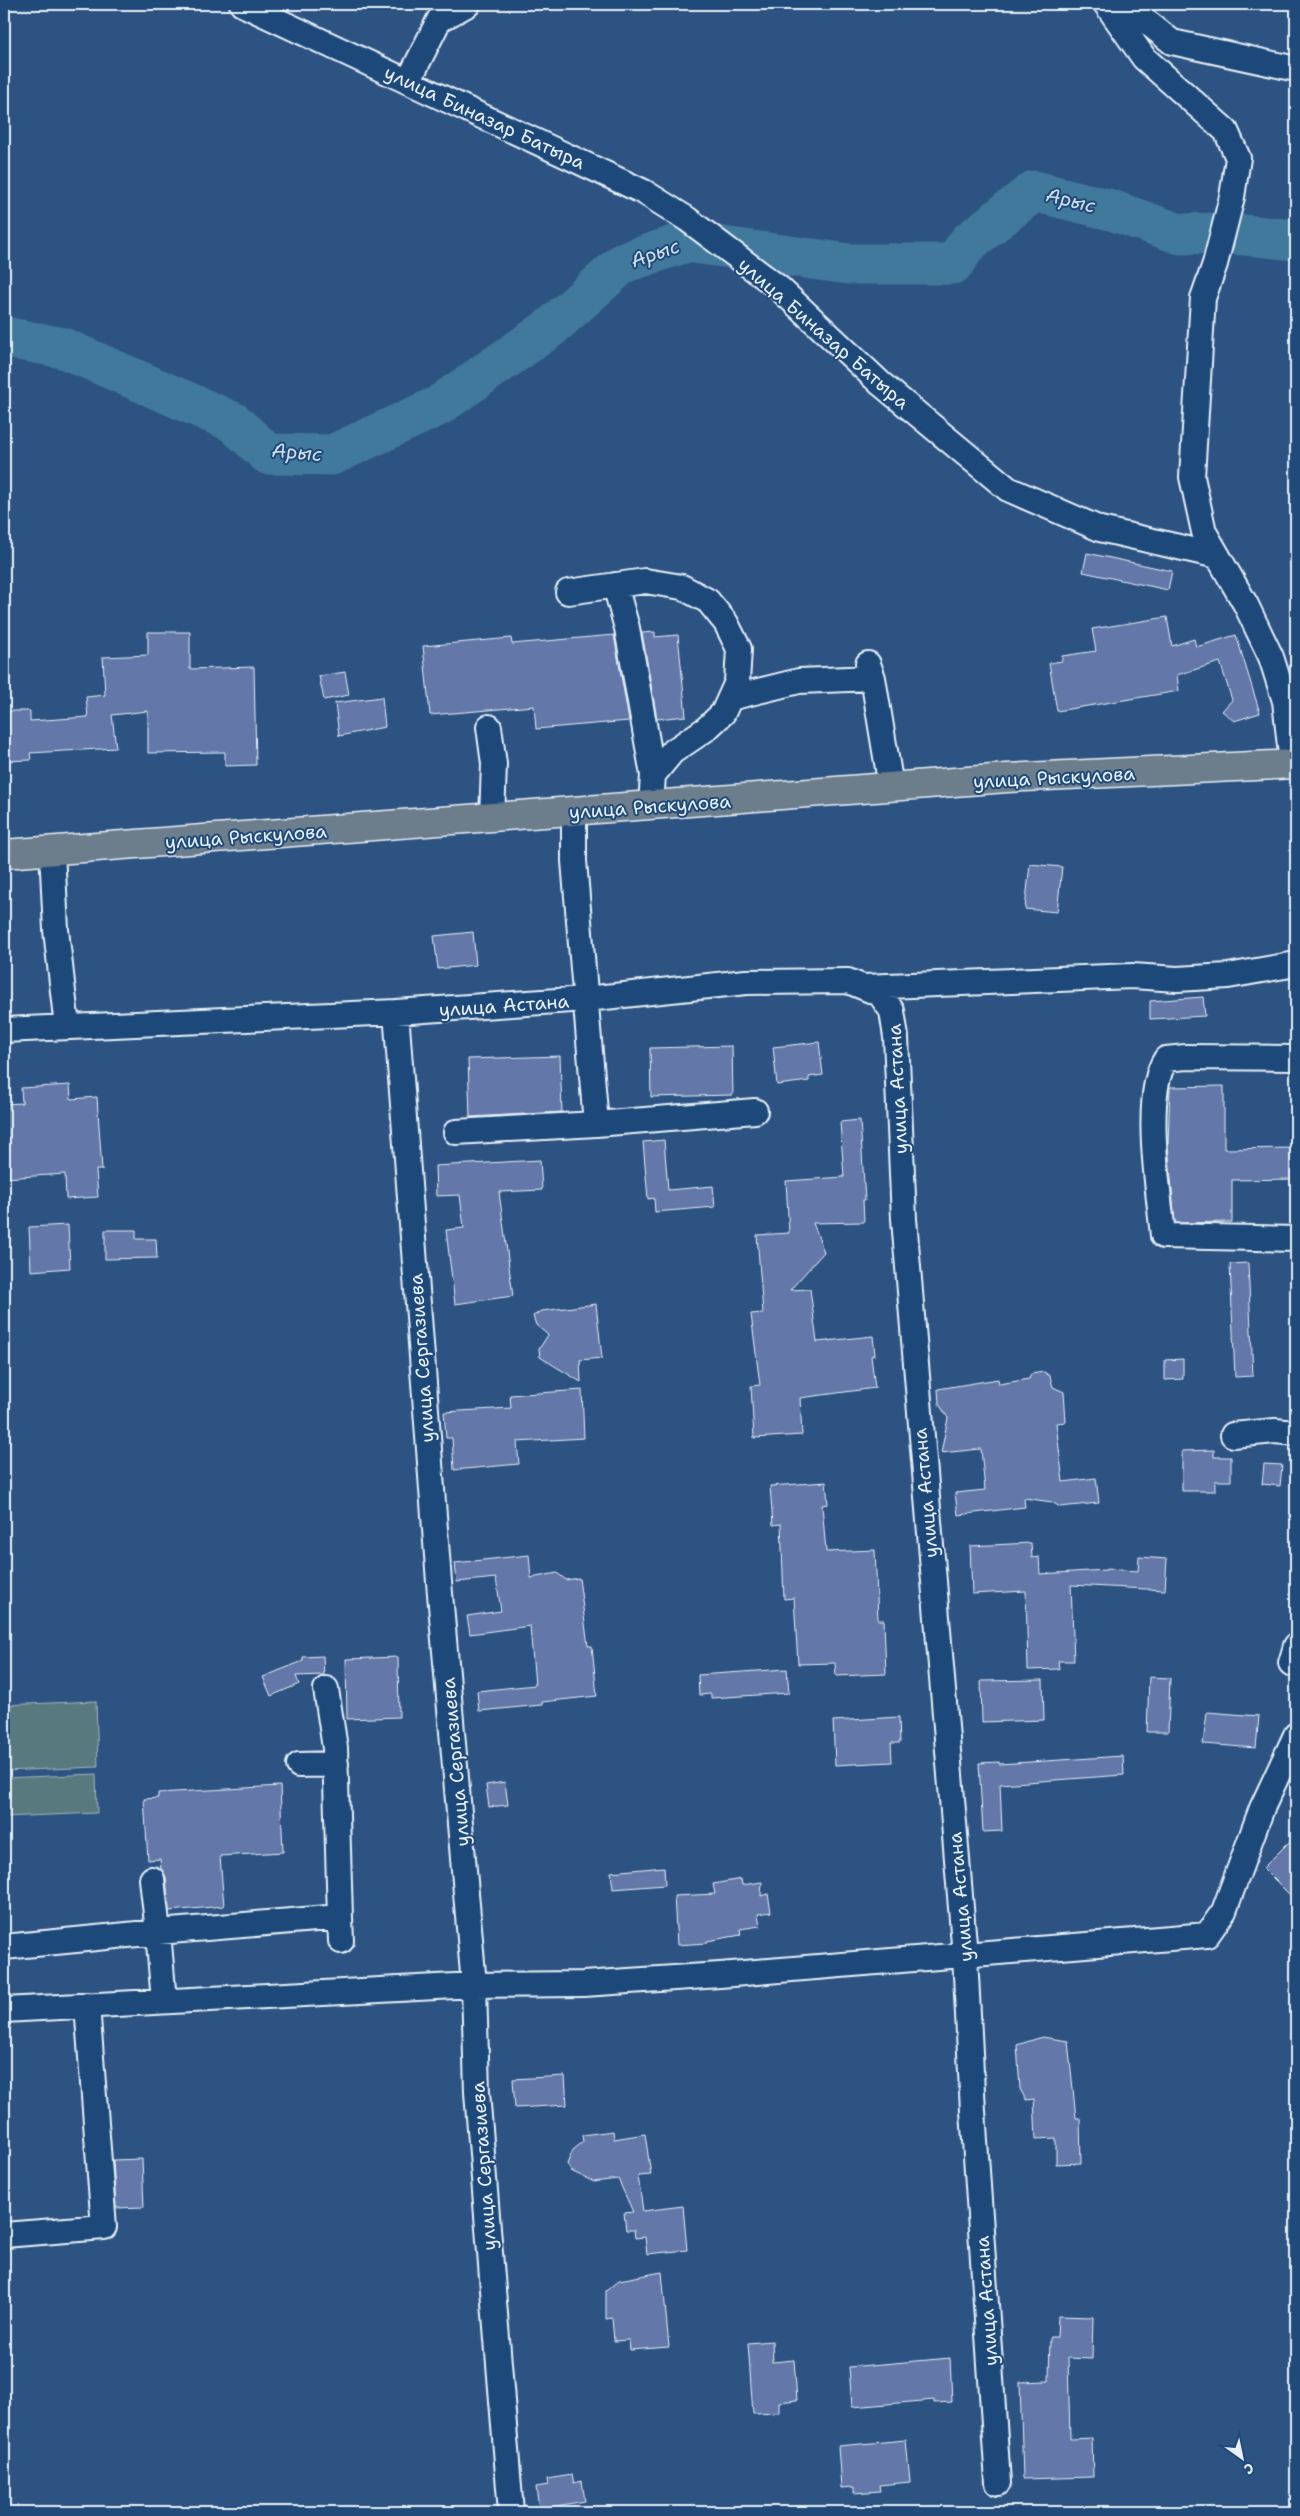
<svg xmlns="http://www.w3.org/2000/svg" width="1300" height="2516" viewBox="0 0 1300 2516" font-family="'Shantell Sans',sans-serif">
<rect width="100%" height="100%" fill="#2d5383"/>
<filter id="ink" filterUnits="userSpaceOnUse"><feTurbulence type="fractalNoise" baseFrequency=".02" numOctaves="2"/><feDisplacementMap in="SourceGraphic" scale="10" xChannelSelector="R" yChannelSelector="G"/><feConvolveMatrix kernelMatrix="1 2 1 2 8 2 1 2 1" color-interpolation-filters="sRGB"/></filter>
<g filter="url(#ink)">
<!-- green -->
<path fill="#597a7f" stroke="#a0b6bc" d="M96,1701l2,66 -94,4v-66z
M96,1774l1,39 -93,4v-39z"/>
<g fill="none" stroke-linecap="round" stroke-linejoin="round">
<!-- river -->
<path stroke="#40799b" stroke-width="41" d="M4,337l59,11 170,74 35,32 64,1 106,-49 112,-78 73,-65 63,-21 163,22h104l16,-22 65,-51 77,19 69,24 43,-1 73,7"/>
</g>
<!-- building -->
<path fill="#6378a8" stroke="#e8f1f8" d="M1087,553l85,18 -4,19 -85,-18z
M1167,617l5,29 22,-7 2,8 40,-12 24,78 -26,8 -12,-10 10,-11 -12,-38 -43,13 2,16 -122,20 -8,-48 13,-2v-5l34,-5 -4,-22z
M148,632h42v37l64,-2 2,98 -31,1v-14l-77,1v-42l-36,4 4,33 -86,5 1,7 -27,1v-50h26v10l58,-4 -2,-20 19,-2 -2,-38 45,-2z
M655,632v5l23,-2 8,81 -29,3 -15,-86z
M614,635l15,86 -93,8 -2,-23 -104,9 -7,-69 88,-8 1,6z
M345,672l4,23 -25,5 -5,-24z
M382,697l3,30 -46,9 -4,-33z
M1030,864l32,3 -5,45 -32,-3z
M473,932l3,33 -38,4 -4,-33z
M1203,997l2,19 -55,3v-18z
M819,1042l4,33 -14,2v4l-32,4 -4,-38z
M732,1046l1,49 -82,2 -1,-49z
M560,1056l2,56 -92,5 -2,-58z
M70,1085l1,14 26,-2 5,73h-6l2,27 -32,2 -1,-25 -61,4v-74l18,-1 -1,-15z
M1224,1086v63l72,-1v31l-64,1v42l-57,1 -7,-79 2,-57z
M860,1120l5,80h-2l1,22 -51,1 11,29 -34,38 20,-1 7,53 56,-6 2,19 -4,1 4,32 -75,10 2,37 -48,3 -3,-52 9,-1 -9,-71 12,-1 -6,-78 32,-2 -3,-52 58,-4 -4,-55z
M664,1140l4,50 45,-4 2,21 -60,5 -1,-14 -6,1 -5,-57z
M540,1160l2,30 -43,2 14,104 -58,8 -9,-74 18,-2 -4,-33 -24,1 -1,-30z
M68,1225l2,43 -39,3 -2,-44z
M105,1230h31v9h20l1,19 -52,1z
M1248,1263l5,113 -18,1 -5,-113z
M596,1304l6,54 -22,2 1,22 -41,-25 -1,-8 9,-14 -12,-10 -3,-9 9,-5z
M1183,1359v20l-18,1v-20z
M1044,1372l6,4 3,11 11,5 2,30 -10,1 7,59 33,-4 3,25 -39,4 -8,-5 -28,-4 1,9 -67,8 -3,-22 30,-3 -4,-41 -40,4 7,-35 -9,-14 -1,-15 60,-10 1,5 30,-5 2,-5z
M582,1390l2,48 -67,4 2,22 -65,6 -2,-32h-6l-2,-26 67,-4 -1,-13z
M1214,1450v7h17v24h-16v10h-33v-40z
M1264,1464l18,1 -2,21 -18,-2z
M826,1482l2,22 -6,1 4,47 49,-2 3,70h6l2,54 -50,2 -1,-13 -37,1 -4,-66 -10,1 -3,-75 -8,1 -3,-39z
M1031,1543l1,15 7,-1 1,17 66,-4v-1l32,2 1,-14 28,2 -2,31 -94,-5 3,76h-16l1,8 -31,1 -2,-79 -54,3 -2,-48z
M529,1555l2,23 26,-5 9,7 13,-2 9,68h4l5,50 -55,6v3l-63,6 -2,-20 58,-6 -5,-59 -60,8 -3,-18 34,-5 -5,-33 -39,4 -2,-19z
M323,1656l1,19 -28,1 3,8 -28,12 -8,-19 40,-16v-4z
M398,1657l1,60 -52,2 -1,-60z
M787,1669l2,24 -78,5v-4l-12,1 -1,-20z
M1149,1677l21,1 -2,54h-21z
M1043,1680l1,40 -62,2 -1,-41z
M1207,1712l52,4 -3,32 -53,-4z
M899,1717l1,26h-9l1,19 -57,3 -2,-44z
M1123,1756l1,19 -124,9 2,47 -19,1 -4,-69 20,-1v2z
M505,1782l3,23 -19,2 -3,-22z
M280,1786l3,66 -63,4 4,50 -55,5 -3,-34 -5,-8 -1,-10 -12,1 -4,-61 14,-1v-5z
M1296,1835v66l-33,-33z
M664,1867l1,18 -52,4 -2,-17z
M741,1879l1,6 20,-3 -1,14 7,-2 3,18 -13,2 2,12 -20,3 1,6 -34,6v2l-30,2 -3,-49 41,-2 -2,-10z
M1042,2037l26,4 8,77h4l1,45 -25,1v-26l-20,1 -2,-40 -8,1 -6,-11 -3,-44z
M565,2076l2,29 -52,3 -2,-29z
M613,2131l1,8 31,-5 6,41 -13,1 5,35 40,-5 4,44 -40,4 -2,-17 -10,1 -1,-8h-8l-2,-17 9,-1 -15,-33 -24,3 -23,-11 -4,-7 6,-14 10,-8 -1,-7z
M142,2159l2,48 -28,1 -3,-48z
M662,2272l7,75 -39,3 -1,-10 -15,1 -2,-23 -6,1v-28l13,-11z
M1058,2316l35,1 -1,42 -24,-1 2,81 22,-1 1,39 -70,2 -3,-97 29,-1 1,-44h7z
M772,2341l1,21 21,-2 3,40 -18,2v11l-26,1 -5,-71z
M950,2358l2,44 -18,1v-3l-82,7 -3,-40z
M906,2440l4,42 -31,3 1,6 -26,2v-6l-13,1 -3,-42z
M572,2475l2,8 8,-2 3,20 -46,8 -3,-22 12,-2 -1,-6z"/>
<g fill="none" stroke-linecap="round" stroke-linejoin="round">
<defs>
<path id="minor" d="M242,4l402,188 43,27 92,69 101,95 128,106 92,40 118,27
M1106,4l38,54 82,73 12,27 -6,39 -17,67 -12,34 -11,179 12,55 42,73 25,52 14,44 7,63
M1124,4l48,38 124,27
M409,80l30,-60 29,-16
M615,585l12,43 26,147
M568,592l77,-11 37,6 26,14 18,22 13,26 -2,33 -14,31 -17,16 -34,23 -19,23 -2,31
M868,664l5,14 18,109
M730,698l69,-17 74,-3
M489,727l5,37 -2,54
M574,812v49l22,263 159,-13
M52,851l4,79 11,97
M863,987l269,-11 45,3 51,-3 68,-12
M396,1012l43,570 35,403 3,107 34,420
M4,1030l392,-18 190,-13 160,-17 102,-1 32,13 12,17 4,26 8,182 61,737 8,155 25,372
M1296,1058l-110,-1 -20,2c-24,35 -7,134 -3,177l133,3
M456,1132l140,-8
M1233,1435l42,-4 21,2
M1291,1663l5,-17
M326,1689l9,59 5,169
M299,1765l37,-1
M152,1879l6,53 182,-15 1,24
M4,1947l154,-15 6,69
M4,2010l470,-25 109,-1 137,-9 487,-40 17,-24 38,-103 34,-73
M4,2235l100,-8 -17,-222"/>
<path id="major" d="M4,854l1003,-76 289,-14"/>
</defs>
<!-- minor casing -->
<use href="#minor" stroke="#e8f1f8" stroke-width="28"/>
<!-- major casing -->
<use href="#major" stroke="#e8f1f8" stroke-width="31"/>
<!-- minor -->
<use href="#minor" stroke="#1f4a7a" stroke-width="24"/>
<!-- major -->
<use href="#major" stroke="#6c7d8b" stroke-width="28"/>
</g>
</g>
<g text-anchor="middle" stroke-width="4" stroke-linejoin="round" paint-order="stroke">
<!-- street labels -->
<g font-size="19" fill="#e8f1f8" stroke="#1f4a7a">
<text transform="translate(485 117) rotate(25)" y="7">улица Биназар Батыра</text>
<text transform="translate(824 333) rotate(41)" y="7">улица Биназар Батыра</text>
<text transform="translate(1054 777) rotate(-3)" y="7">улица Рыскулова</text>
<text transform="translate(650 806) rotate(-4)" y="7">улица Рыскулова</text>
<text transform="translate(246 836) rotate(-4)" y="7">улица Рыскулова</text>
<text transform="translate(504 1005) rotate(-4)" y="7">улица Астана</text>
<text transform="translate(897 1089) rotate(-93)" y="7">улица Астана</text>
<text transform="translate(421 1358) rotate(-94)" y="7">улица Сергазиева</text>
<text transform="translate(925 1493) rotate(-95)" y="7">улица Астана</text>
<text transform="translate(455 1762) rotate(-95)" y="7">улица Сергазиева</text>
<text transform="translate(960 1897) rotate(-95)" y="7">улица Астана</text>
<text transform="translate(483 2166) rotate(-94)" y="7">улица Сергазиева</text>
<text transform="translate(986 2301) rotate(-94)" y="7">улица Астана</text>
</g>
<!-- water labels -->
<g font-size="20" font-style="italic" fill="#cfdfea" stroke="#1f4a7a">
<text transform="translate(1071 200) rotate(14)" y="7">Арыс</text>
<text transform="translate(655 253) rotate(-19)" y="7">Арыс</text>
<text transform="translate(297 452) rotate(5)" y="7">Арыс</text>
</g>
</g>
<!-- margin -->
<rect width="1300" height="2516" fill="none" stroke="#1f4a7a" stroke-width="20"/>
<rect x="10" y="10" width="1280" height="2496" fill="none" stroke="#e8f1f8" stroke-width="2" filter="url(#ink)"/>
<!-- north arrow -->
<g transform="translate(1242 2458) rotate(147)" stroke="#1f4a7a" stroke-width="4" paint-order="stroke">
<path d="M0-4L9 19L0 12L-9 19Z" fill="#e8f1f8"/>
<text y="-8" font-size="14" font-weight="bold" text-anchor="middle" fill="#e8f1f8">С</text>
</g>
</svg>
